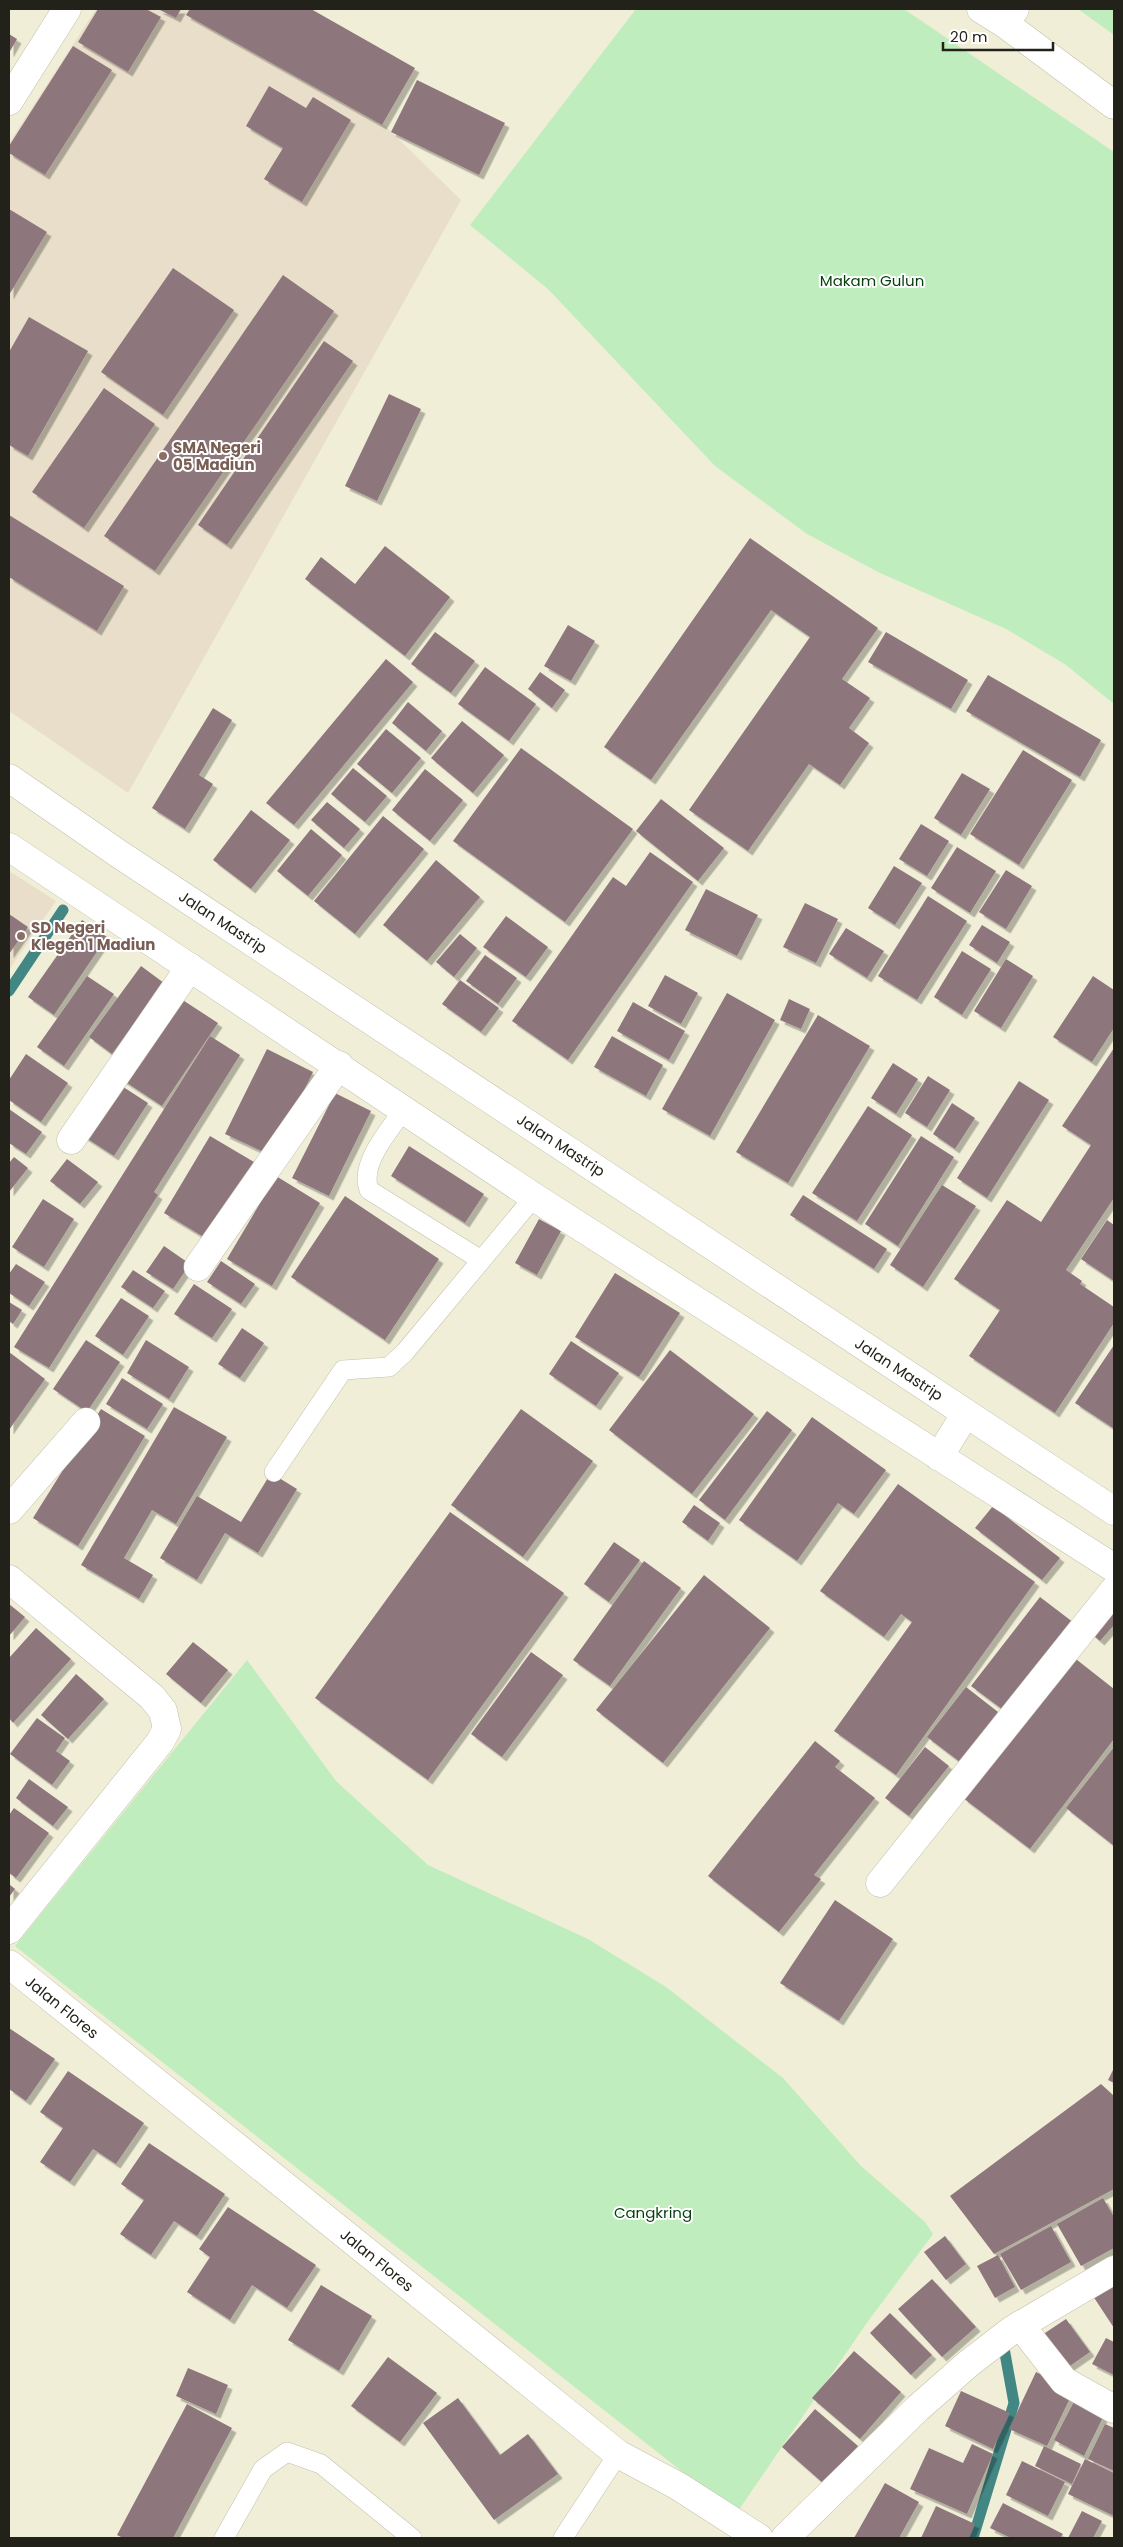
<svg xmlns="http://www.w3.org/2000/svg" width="1123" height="2547" font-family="Poppins,sans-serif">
  <defs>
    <filter id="shadow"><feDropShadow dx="4.5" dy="4.5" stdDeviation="0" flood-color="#0004"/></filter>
  </defs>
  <rect width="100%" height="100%" fill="#f1eed8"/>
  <path fill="#e8dec9" d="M96 9H265L461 200 128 793 9 711V143Z
    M9 871 56 901 9 970Z"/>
  <path fill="#bfedbe" d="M636 9H904L1114 152V704L1066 665 1006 629 878 572 807 534 715 466 548 289 470 225Z
    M1078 9H1114V35Z
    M247 1660 336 1781 428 1865 588 1939 666 1987 783 2078 861 2166 925 2222 933 2234 866 2324 736 2514 15 1946Z"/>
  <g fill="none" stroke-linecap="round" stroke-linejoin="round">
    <path stroke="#438785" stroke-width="11" d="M9 991 63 910
      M973 2538 1014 2403 1004 2348"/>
  </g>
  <path fill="#8d777d" filter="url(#shadow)" d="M98 9H146L161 17 128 72 78 42Z
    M158 9H181L176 18Z
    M190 9H311L415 68 382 125 186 15Z
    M9 34 17 39 9 53Z
    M73 46 112 70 45 175 9 153V146Z
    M417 80 505 123 479 175 391 132Z
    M269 86 306 108 313 97 351 120 302 202 264 179 283 148 246 126Z
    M9 209 47 232 9 295Z
    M173 268 234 310 163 415 101 372Z
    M283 275 334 311 155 571 104 536Z
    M29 317 88 351 28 456 9 445V352Z
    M324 341 353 361 227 545 198 525Z
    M104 388 155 424 84 528 32 492Z
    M389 394 421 409 377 501 345 486Z
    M9 515 124 586 97 631 9 577Z
    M750 538 878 628 842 679 870 698 849 728 869 743 840 785 809 764 748 851 689 810 810 637 771 610 651 780 604 747Z
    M385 546 450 597 405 656 305 579 321 557 355 584Z
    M568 625 595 641 571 681 544 666Z
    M435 632 475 661 451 693 411 664Z
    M886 632 968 680 951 709 868 662Z
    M386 659 413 682 294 825 266 803Z
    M485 667 536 704 509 741 458 704Z
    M540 672 565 690 552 708 528 689Z
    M988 675 1101 740 1080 777 966 711Z
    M408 702 442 731 426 751 392 723Z
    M213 708 232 720 199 775 213 784 185 829 152 808Z
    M462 721 504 755 473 793 431 758Z
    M386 729 421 758 392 793 357 764Z
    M521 748 633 829 565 922 453 841Z
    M1023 750 1072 780 1019 865 970 834Z
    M353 768 387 796 365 822 331 794Z
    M425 769 463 800 430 841 392 810Z
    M962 773 990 789 961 835 934 818Z
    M661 799 724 848 698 881 636 831Z
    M327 802 360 829 344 848 311 820Z
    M251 810 290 840 251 889 213 860Z
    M383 816 424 849 355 934 314 901Z
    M921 824 949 841 927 876 899 859Z
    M311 829 342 855 308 896 277 871Z
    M957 847 996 871 970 913 931 888Z
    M650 852 693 882 568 1060 512 1021 613 877 626 886Z
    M436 860 480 897 427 961 383 925Z
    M894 866 922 883 895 925 868 908Z
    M1006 870 1032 886 1006 929 979 912Z
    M706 889 758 915 737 956 685 930Z
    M928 896 967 921 917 1000 878 976Z
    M805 903 838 919 816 963 783 947Z
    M9 914 28 927 9 954Z
    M506 916 548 947 526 977 483 947Z
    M82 920 107 937 54 1015 28 997Z
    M982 925 1010 942 997 963 969 945Z
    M846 928 884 951 867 978 829 954Z
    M460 934 477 948 454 977 436 962Z
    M962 951 991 969 962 1015 934 997Z
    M485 955 517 978 498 1004 466 981Z
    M1006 959 1033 976 1001 1028 974 1011Z
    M141 966 164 983 112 1054 89 1037Z
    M665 975 698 993 681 1024 648 1006Z
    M87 976 114 994 64 1066 37 1047Z
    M1093 976 1114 990V1028L1092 1062 1053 1037Z
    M460 980 499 1008 481 1032 442 1004Z
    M727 993 775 1020 710 1136 662 1109Z
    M175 995 218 1023 162 1106 121 1079Z
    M789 999 810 1009 801 1029 780 1020Z
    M633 1002 685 1031 669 1060 617 1031Z
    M818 1015 870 1046 788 1183 736 1152Z
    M210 1036 240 1055 154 1192 158 1195 49 1368 14 1347Z
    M612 1036 663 1065 646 1096 594 1067Z
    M1114 1048V1198L1066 1270 1082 1281 1080 1284 1114 1307V1323L1055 1413 969 1356 1000 1310 954 1279 1007 1200 1041 1222 1091 1145 1062 1126Z
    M267 1049 313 1072 272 1156 225 1134Z
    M26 1054 68 1083 41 1122 9 1100V1080Z
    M893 1063 918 1079 896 1114 871 1098Z
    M928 1076 950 1090 927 1127 905 1113Z
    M114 1081 148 1103 114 1156 80 1134Z
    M1019 1081 1049 1100 987 1198 957 1178Z
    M335 1093 371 1111 329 1196 292 1178Z
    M952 1103 975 1118 955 1149 933 1134Z
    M868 1106 912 1135 857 1221 812 1193Z
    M9 1109 42 1132 26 1154 9 1143Z
    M210 1136 254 1162 207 1239 164 1213Z
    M921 1136 954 1157 898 1246 865 1224Z
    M409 1146 484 1194 465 1223 391 1176Z
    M14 1157 28 1168 9 1192V1163Z
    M67 1159 98 1182 80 1204 50 1181Z
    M276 1176 320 1203 272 1286 227 1259Z
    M942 1185 976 1206 923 1287 890 1265Z
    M803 1195 887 1249 874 1269 790 1215Z
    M345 1196 439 1259 385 1340 291 1277Z
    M43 1199 74 1219 44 1267 12 1247Z
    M539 1219 561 1231 537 1275 515 1263Z
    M1107 1220 1114 1225V1281L1081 1259Z
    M164 1246 190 1264 173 1289 146 1272Z
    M221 1261 255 1284 241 1304 207 1282Z
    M16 1264 45 1282 29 1306 9 1293V1274Z
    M133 1270 165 1291 153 1308 121 1287Z
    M615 1273 680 1313 639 1377 575 1337Z
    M194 1284 232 1309 212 1338 174 1314Z
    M121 1298 149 1316 123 1355 95 1336Z
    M9 1302 22 1310 13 1324 9 1321Z
    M242 1328 264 1343 240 1378 218 1364Z
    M86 1340 120 1362 87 1412 53 1389Z
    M146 1340 189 1367 169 1399 127 1373Z
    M571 1341 619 1373 596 1406 549 1374Z
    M1114 1345V1426L1113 1428 1075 1403Z
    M670 1350 754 1414 692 1494 609 1430Z
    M9 1352 45 1379 9 1430Z
    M122 1378 163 1404 147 1429 106 1404Z
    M174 1407 227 1437 176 1524 152 1510 124 1558 153 1575 139 1599 81 1565Z
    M101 1409 145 1436 78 1546 33 1518Z
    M521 1409 593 1461 523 1557 451 1505Z
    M767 1411 792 1430 725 1520 699 1500Z
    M812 1417 886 1470 854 1514 838 1503 797 1561 739 1520Z
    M271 1473 297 1489 258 1553 225 1533 197 1580 160 1558 197 1496 241 1522Z
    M898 1484 1035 1582 896 1775 834 1731 912 1622 901 1614 884 1637 820 1591Z
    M694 1505 720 1523 708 1541 682 1522Z
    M993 1506 1060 1558 1042 1580 975 1528Z
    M450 1512 564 1593 428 1780 315 1698Z
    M614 1542 640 1560 609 1602 584 1584Z
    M644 1561 681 1588 610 1686 573 1660Z
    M704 1575 770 1628 663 1763 596 1710Z
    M1040 1597 1078 1626 1010 1715 971 1686Z
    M9 1604 25 1617 9 1636Z
    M1114 1608V1625L1100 1641 1085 1628Z
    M36 1628 71 1659 13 1723 9 1718V1658Z
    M193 1642 228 1670 201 1703 166 1674Z
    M531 1652 563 1675 502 1757 471 1734Z
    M1072 1656 1114 1689V1739L1030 1849 963 1798Z
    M76 1674 104 1699 68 1739 41 1715Z
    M966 1687 998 1712 960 1762 927 1737Z
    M37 1718 65 1738 56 1751 70 1761 52 1785 10 1754Z
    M815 1741 840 1761 835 1767 875 1798 814 1875 821 1879 779 1932 708 1876Z
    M925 1747 949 1766 909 1816 885 1798Z
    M1114 1747V1843L1113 1845 1066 1808Z
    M29 1779 68 1807 53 1826 16 1798Z
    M14 1808 49 1833 16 1878 9 1873V1815Z
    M9 1884 15 1889 9 1897Z
    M835 1900 893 1939 839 2021 780 1983Z
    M9 2028 55 2059 26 2101 9 2089Z
    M1114 2068V2083L1108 2080Z
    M68 2071 144 2123 116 2164 93 2149 70 2182 40 2162 63 2128 40 2112Z
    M1101 2084 1114 2096V2189L994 2254 950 2196Z
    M149 2143 225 2194 197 2236 174 2221 151 2255 120 2234 144 2200 121 2184Z
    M1103 2198 1114 2217V2248L1081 2266 1057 2224Z
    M228 2207 316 2265 287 2308 252 2285 230 2320 187 2292 210 2257 199 2249Z
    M1051 2226 1071 2262 1021 2290 1000 2254Z
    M945 2236 966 2264 946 2280 924 2252Z
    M998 2255 1015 2287 995 2298 977 2266Z
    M932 2279 976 2327 942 2357 898 2309Z
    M1114 2283V2328L1093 2296Z
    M321 2285 372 2316 339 2371 288 2340Z
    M890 2313 932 2355 911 2375 870 2333Z
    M1066 2319 1090 2352 1067 2368 1042 2335Z
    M1106 2338 1114 2342V2375L1092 2364Z
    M854 2351 901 2392 860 2439 812 2398Z
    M388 2357 437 2393 400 2442 351 2406Z
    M188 2368 228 2385 216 2414 176 2396Z
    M1036 2372 1074 2390 1047 2446 1009 2429Z
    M961 2391 1010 2413 993 2449 945 2426Z
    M1079 2392 1108 2407 1084 2456 1054 2440Z
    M458 2398 500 2455 528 2434 558 2474 494 2520 423 2423Z
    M187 2404 232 2428 173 2538H123L117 2535Z
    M815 2409 858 2446 824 2484 782 2447Z
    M1105 2424 1114 2428V2471L1088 2459Z
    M972 2444 993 2454 967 2514 910 2489 929 2448 963 2463Z
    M1044 2446 1081 2464 1072 2484 1035 2466Z
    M1085 2459 1114 2473V2516L1068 2494Z
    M1022 2461 1065 2482 1048 2516 1006 2495Z
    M885 2483 919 2502 899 2538H854Z
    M1003 2503 1063 2534 1060 2538H1011L990 2528Z
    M936 2506 975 2524 969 2538H921Z
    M1082 2511 1102 2521 1093 2538H1068Z"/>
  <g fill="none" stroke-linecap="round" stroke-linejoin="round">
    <defs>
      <path id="lane" d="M404 1109C390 1130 359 1163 369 1190L481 1260
        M274 1472 343 1370 389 1367 405 1352 534 1197
        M224 2538 263 2469 287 2452 321 2464 412 2538
        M563 2538 618 2454"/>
      <path id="street" d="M1015 9 1005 24 1114 105
        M9 101 67 9
        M71 1140 190 967
        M198 1267 339 1065
        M9 1510 86 1422
        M9 1579 152 1697 163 1711 167 1729 160 1742 9 1930
        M880 1883 1114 1590
        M1020 2325 1064 2381 1114 2409
        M785 2538 918 2408 968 2364 1012 2330 1114 2270"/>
      <path id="secondary" d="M981 9 1005 24
        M9 1964 618 2454 678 2486 759 2538"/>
      <path id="primary" d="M9 778 119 854 1114 1511
        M9 847 534 1197 1114 1568
        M939 1457 966 1413"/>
    </defs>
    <use href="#lane" stroke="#c3c0ab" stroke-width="20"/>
    <use href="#street" stroke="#c3c0ab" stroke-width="29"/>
    <use href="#secondary" stroke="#c3c0ab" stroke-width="29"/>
    <use href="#primary" stroke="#c3c0ab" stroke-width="29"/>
    <use href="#lane" stroke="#fff" stroke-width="19"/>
    <use href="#street" stroke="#fff" stroke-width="28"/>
    <use href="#secondary" stroke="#fff" stroke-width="28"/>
    <use href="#primary" stroke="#fff" stroke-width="28"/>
  </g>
  <g fill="#8d6e63" stroke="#fff" stroke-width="2">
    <circle cx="163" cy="456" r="5"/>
    <circle cx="21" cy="936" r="5"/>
  </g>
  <g text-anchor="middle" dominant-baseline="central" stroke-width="4" stroke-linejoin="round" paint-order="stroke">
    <g font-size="15" fill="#053e0c" stroke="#fff">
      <text x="872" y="280">Makam Gulun</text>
      <text x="653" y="2212">Cangkring</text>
    </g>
    <g font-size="15" font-weight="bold" fill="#785e54" stroke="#fff" text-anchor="start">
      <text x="173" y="447">SMA Negeri<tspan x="173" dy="17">05 Madiun</tspan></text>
      <text x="31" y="927">SD Negeri<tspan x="31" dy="17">Klegen 1 Madiun</tspan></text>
    </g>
    <g font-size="15" fill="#23221a" stroke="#fff">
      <text transform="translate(223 922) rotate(33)">Jalan Mastrip</text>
      <text transform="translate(561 1145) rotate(33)">Jalan Mastrip</text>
      <text transform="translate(899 1369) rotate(33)">Jalan Mastrip</text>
      <text transform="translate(62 2007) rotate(39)">Jalan Flores</text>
      <text transform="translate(377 2260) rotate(39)">Jalan Flores</text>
    </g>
  </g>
  <rect width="1123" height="2547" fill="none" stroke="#23221a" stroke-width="20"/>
  <path d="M943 42v8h110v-8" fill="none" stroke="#23221a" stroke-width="2.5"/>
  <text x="950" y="42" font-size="15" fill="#23221a" stroke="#ffffff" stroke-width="4" paint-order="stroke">20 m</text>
</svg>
